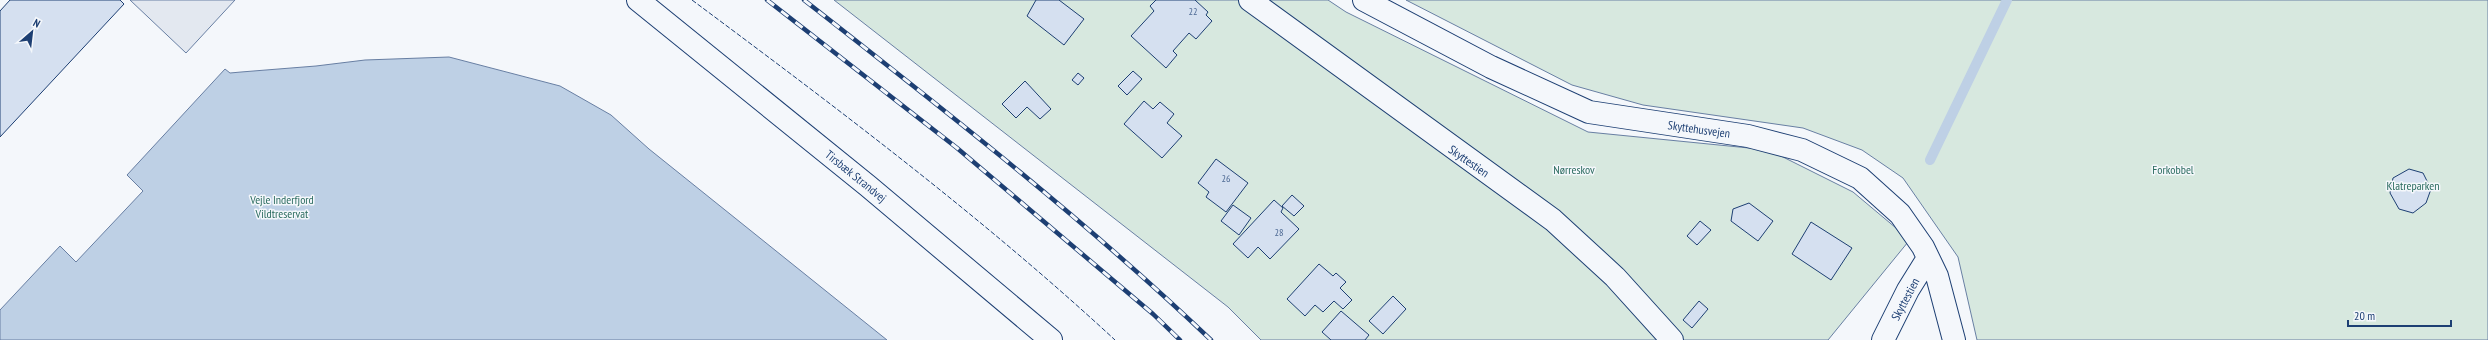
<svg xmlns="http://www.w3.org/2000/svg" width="2488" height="340" font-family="'PT Sans Narrow',sans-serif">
  <rect width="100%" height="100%" fill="#f4f7fb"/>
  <path fill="#d7e8df" stroke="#687fa3" d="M834 0H1328L1346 12 1588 132 1769 150 1853 192 1896 228 1908 242 1828 340H1261L1228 307Z
    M1406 0H2488V340H1977L1958 257 1903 178 1862 150 1803 128 1643 105 1572 85Z"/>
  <path fill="#e3e8f0" stroke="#687fa3" d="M130 0H235L186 53Z"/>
  <path fill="#bed0e5" stroke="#687fa3" d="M449 57 560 86 611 115 649 149 887 340H0V310L60 246 76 262 143 191 127 175 225 69 230 73 241 72 316 66 365 60Z"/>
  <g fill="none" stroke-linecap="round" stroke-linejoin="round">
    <path stroke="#bed0e5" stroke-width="10" d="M1930 160 2007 0"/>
  </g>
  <path fill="#d5e0f0" stroke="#1d3f73" d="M10 0H120L124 4 0 137V11Z
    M1036 0H1059L1084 19 1064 45 1027 16Z
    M1156 0H1195L1208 12 1206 15 1212 21 1196 39 1189 33 1173 51 1177 55 1166 68 1131 36 1154 11 1150 6Z
    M1133 71 1142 79 1127 95 1118 86Z
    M1078 73 1084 78 1078 85 1072 80Z
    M1025 81 1051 109 1040 119 1027 107 1016 118 1002 104Z
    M1144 101 1153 109 1160 102 1174 114 1167 123 1182 136 1162 158 1124 124Z
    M1216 159 1248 183 1226 212 1206 197 1209 192 1198 183Z
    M2409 169 2423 173 2431 189 2426 203 2413 213 2399 209 2390 193 2393 178Z
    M1292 195 1304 206 1294 216 1282 206Z
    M1274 200 1283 208 1281 212 1299 229 1270 259 1258 247 1248 258 1233 244Z
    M1749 203 1773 221 1758 241 1731 221 1733 209Z
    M1233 205 1251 218 1239 235 1221 221Z
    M1700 221 1711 230 1697 245 1687 236Z
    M1811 222 1852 248 1831 280 1792 254Z
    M1319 264 1333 276 1336 273 1346 282 1340 288 1352 300 1343 309 1334 301 1323 312 1315 305 1305 316 1287 299Z
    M1393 296 1406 309 1383 334 1369 321Z
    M1699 301 1708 309 1692 328 1683 320Z
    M1341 311 1369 335 1365 340H1331L1322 332Z"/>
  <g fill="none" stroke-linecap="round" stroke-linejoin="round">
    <defs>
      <path id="minor" d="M638 0 868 186 1051 340
        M1250 0 1553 220 1615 277 1672 340
        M1364 0 1491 67 1589 112 1748 136 1802 150 1860 178 1900 214 1923 247 1937 276 1954 340
        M1883 340 1908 290 1928 258"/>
    </defs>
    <use href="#minor" stroke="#1d3f73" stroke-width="24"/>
    <use href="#minor" stroke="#f4f7fb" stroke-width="22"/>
    <defs>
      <path id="rail" d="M767 0 957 148 1153 314 1180 340
        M804 0C943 109 1083 218 1211 340"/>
    </defs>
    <use href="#rail" stroke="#1d3f73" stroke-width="4.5"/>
    <use href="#rail" stroke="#f4f7fb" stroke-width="3" stroke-dasharray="9" stroke-linecap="butt"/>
    <path stroke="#1d3f73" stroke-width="1" stroke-dasharray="5 2" stroke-linecap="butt" d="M692 0C837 108 982 217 1115 340"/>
  </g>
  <g text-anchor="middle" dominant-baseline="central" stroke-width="3" stroke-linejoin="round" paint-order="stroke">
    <g font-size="10" fill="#4b6792">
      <text x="1193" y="11">22</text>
      <text x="1226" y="178">26</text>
      <text x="1279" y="232">28</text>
    </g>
    <g font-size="12" fill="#1d3f73" stroke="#f4f7fb">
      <text transform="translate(1699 129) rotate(8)">Skyttehusvejen</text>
      <text transform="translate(1469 161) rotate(35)">Skyttestien</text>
      <text transform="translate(856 176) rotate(39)">Tirsbæk Strandvej</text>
      <text transform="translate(1905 299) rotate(-62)">Skyttestien</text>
    </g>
    <g font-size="12" fill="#2c6c60" stroke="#f4f7fb">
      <text x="1574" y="169">Nørreskov</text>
      <text x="2173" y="169">Forkobbel</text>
      <text x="2413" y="185">Klatreparken</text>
      <text x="282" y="199">Vejle Inderfjord<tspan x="282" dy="14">Vildtreservat</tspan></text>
    </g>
  </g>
  <g transform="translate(32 32) rotate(28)" stroke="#f4f7fb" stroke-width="3" paint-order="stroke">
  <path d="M0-3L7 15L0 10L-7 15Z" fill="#1d3f73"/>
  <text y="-6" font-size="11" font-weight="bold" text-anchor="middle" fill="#1d3f73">N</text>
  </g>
  <path d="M2348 320v6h103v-6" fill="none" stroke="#1d3f73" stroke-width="2"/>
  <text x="2354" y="320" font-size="12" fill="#1d3f73" stroke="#f4f7fb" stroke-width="3" paint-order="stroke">20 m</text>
</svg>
